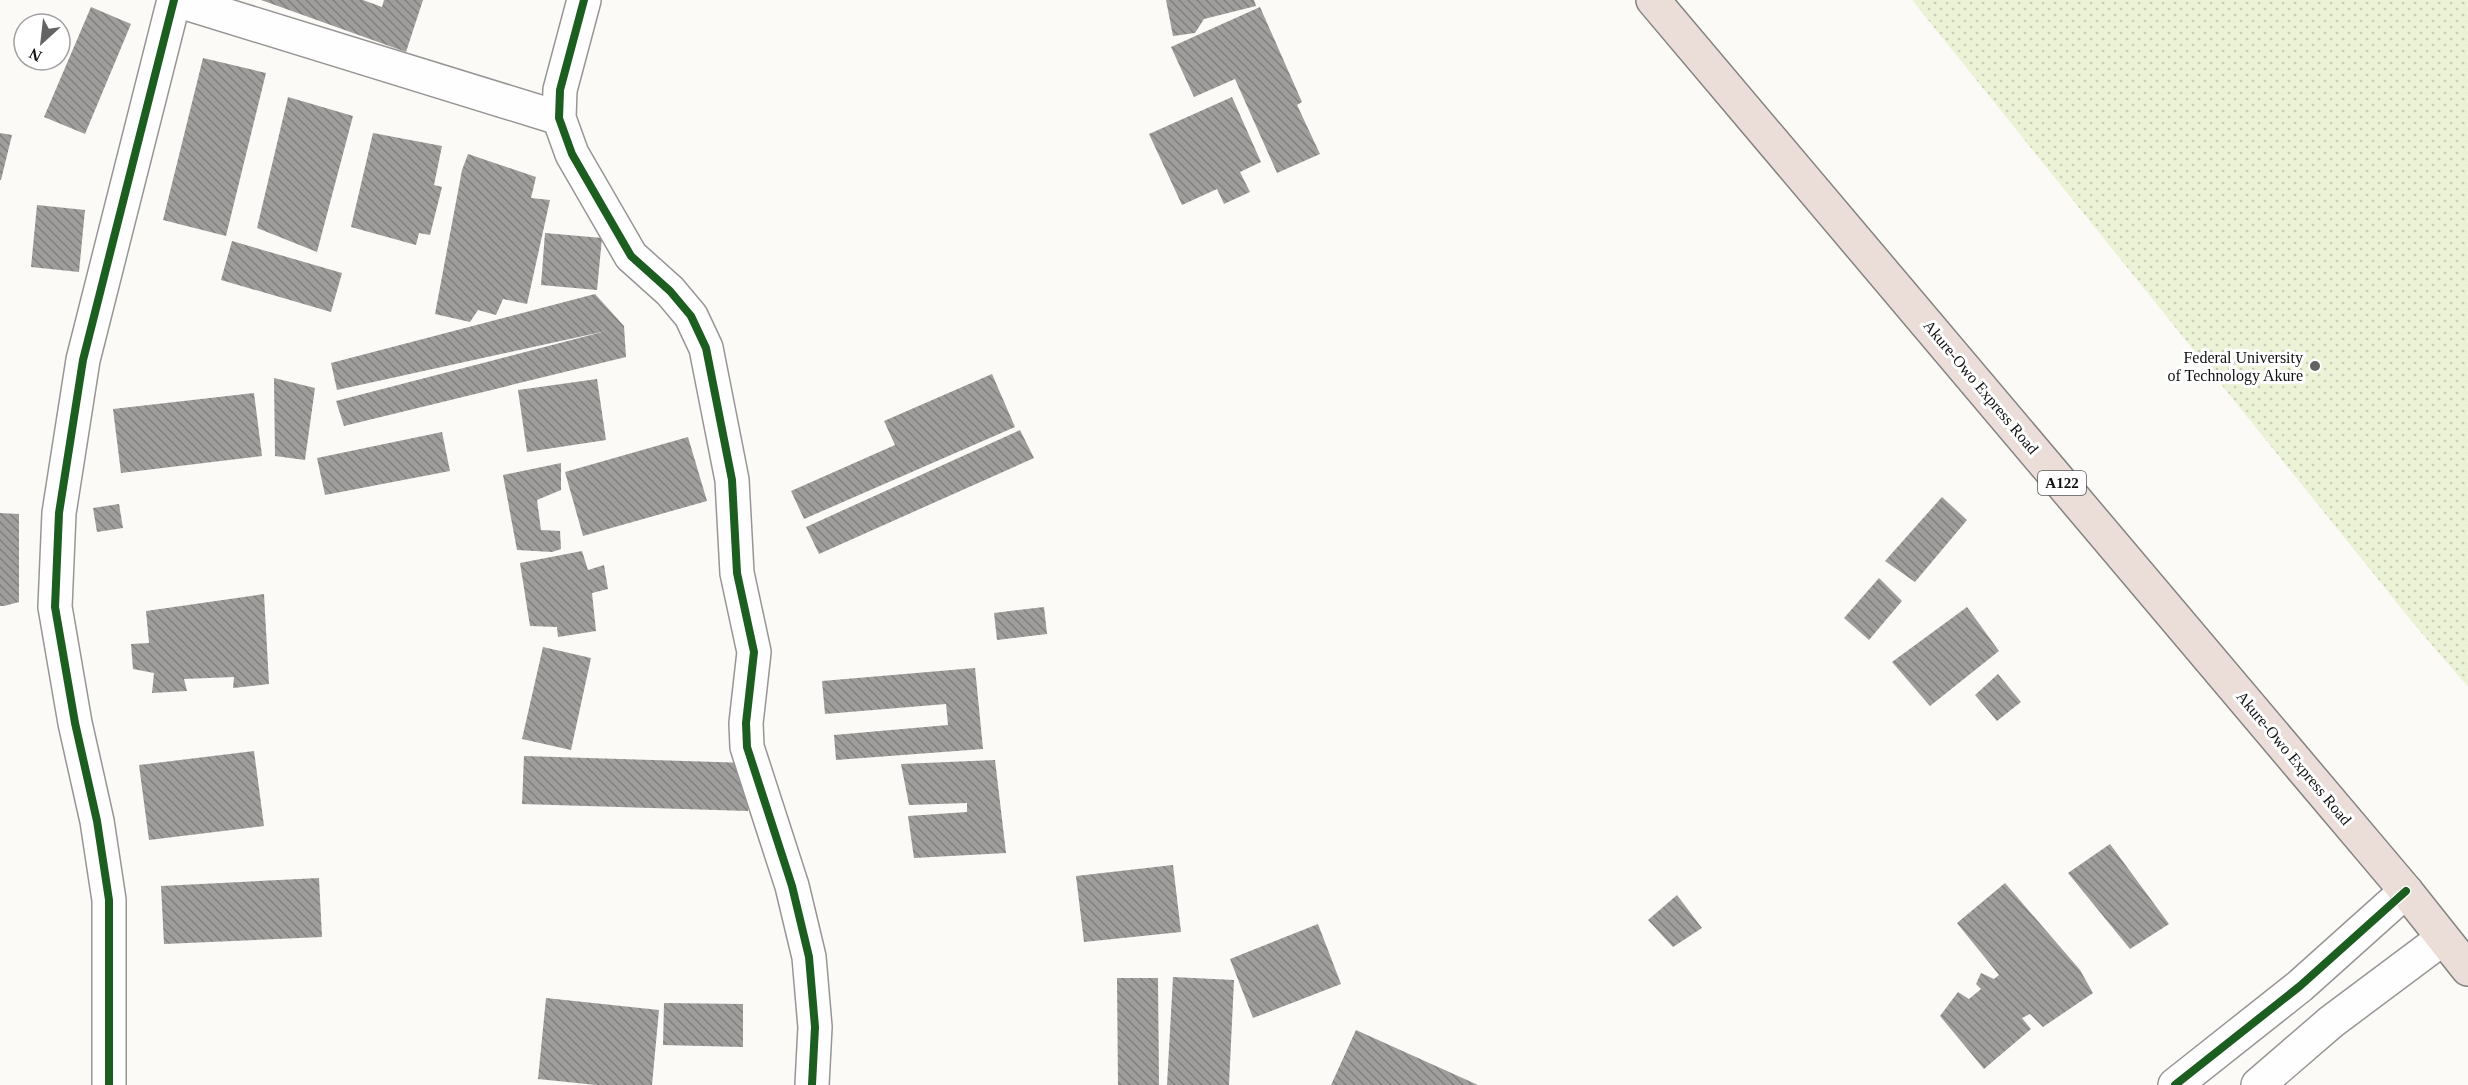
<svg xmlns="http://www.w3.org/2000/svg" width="2468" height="1085" font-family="Georgia,serif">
  <defs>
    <pattern id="grass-dots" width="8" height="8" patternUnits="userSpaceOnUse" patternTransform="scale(1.5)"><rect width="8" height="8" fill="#ebf2d6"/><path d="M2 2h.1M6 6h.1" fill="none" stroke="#c8ceb7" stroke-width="1.8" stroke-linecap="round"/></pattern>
    <pattern id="building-back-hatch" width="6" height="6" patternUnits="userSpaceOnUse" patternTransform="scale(1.5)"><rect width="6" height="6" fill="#a09e9c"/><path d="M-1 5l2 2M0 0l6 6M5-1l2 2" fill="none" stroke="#817f7e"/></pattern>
  </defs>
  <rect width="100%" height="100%" fill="#fcfaf7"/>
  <path fill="url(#grass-dots)" d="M1912 0H2468V687L2414 624Z"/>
  <path fill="url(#building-back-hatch)" d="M261 0H363L382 7 384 0H423L406 52Z
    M1166 0H1254L1256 6 1204 19 1195 33 1173 36Z
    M91 7 131 24 85 134 44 117Z
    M1260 7 1302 102 1297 105 1320 154 1277 173 1235 79 1194 97 1171 47Z
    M203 58 266 73 226 236 163 220Z
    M288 97 353 116 317 252 257 228Z
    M1232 97 1261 162 1240 172 1250 192 1224 204 1217 189 1182 205 1149 134Z
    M0 133 12 135 1 180H0Z
    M373 133 442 146 434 185 442 187 430 235 419 233 416 245 351 227Z
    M468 154 536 177 531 198 550 200 527 304 503 299 496 315 478 310 470 322 435 314 462 170Z
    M37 205 85 210 79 272 31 267Z
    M545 233 602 238 597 290 541 285Z
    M232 241 342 273 331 312 221 280Z
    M595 294 624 326 626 357 344 426 336 401 606 331 337 390 331 363Z
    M992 374 1015 427 804 519 791 491 895 445 884 421Z
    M274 378 315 388 305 460 275 456Z
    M597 379 606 440 527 452 518 390Z
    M254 393 262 456 121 473 113 409Z
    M1020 430 1034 458 819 554 806 527Z
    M442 432 450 471 325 495 317 458Z
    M688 437 707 501 583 536 565 472Z
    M561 463V490L537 500 541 530 560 531 561 549 552 552 517 550 503 475Z
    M1942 497 1967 520 1915 582 1885 561Z
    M119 504 123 528 97 532 93 508Z
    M0 513 19 514V602L4 606H0Z
    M582 551 588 570 604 565 608 589 592 593 596 631 558 637 557 627 530 626 520 563Z
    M1879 578 1902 601 1869 640 1844 618Z
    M264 594 269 684 233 688 234 677 184 679 187 691 152 693 154 673 133 669 131 644 149 643 146 611Z
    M1044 607 1047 634 997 640 994 613Z
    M1967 607 1999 651 1930 706 1892 662Z
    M543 647 591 658 571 750 522 739Z
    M975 668 983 749 836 760 834 735 948 725 946 704 825 714 822 681Z
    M1998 674 2021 702 1997 721 1975 695Z
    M254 751 264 826 149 840 139 765Z
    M524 756 749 763 748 811 522 804Z
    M995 760 1006 853 914 858 908 816 967 812V803L909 805 901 764Z
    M2110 844 2169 924 2130 949 2068 873Z
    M1173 865 1181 932 1084 942 1076 876Z
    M319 878 322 937 164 944 161 886Z
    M2005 883 2080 970 2093 993 2043 1027 2030 1014 2022 1018 2031 1029 1984 1069 1940 1016 1958 992 1969 999 1981 989 1976 984 1981 973 1994 979 1999 975 1957 923Z
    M1677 895 1702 928 1673 947 1648 920Z
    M1318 924 1341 984 1253 1018 1230 959Z
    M1173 977 1234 980 1229 1085H1167Z
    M1117 978H1158L1159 1085H1118Z
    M546 998 659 1010 652 1085H596L538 1079Z
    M664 1003 743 1004V1047L663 1045Z
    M1356 1030 1478 1085H1331Z"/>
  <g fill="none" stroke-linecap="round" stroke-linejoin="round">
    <defs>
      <path id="minor" d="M176 0 559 118
        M584 0 560 90 559 118 572 154 631 256 670 291 691 316 706 348 732 480 737 573 754 652 746 723 747 747 792 886 809 957 815 1027 812 1085
        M109 1085V900L97 821 75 723 55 607 59 513 83 360 174 0
        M2175 1085 2300 986 2406 891
        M2258 1085 2331 1022 2442 939"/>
      <path id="highway" d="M1653 0 2406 891 2468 969"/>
    </defs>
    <use href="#minor" stroke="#979695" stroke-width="36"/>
    <use href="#highway" stroke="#848382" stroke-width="36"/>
    <use href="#minor" stroke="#fffefe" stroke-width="33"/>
    <use href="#highway" stroke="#ebddd7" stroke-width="33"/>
    <defs>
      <path id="cycleway" d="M584 0 560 90 559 118 572 154 631 256 670 291 691 316 706 348 732 480 737 573 754 652 746 723 747 747 792 886 809 957 815 1027 812 1085
        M109 1085V900L97 821 75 723 55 607 59 513 83 360 174 0
        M2175 1085 2300 986 2406 891"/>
    </defs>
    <use href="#cycleway" stroke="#fff" stroke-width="11"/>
    <use href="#cycleway" stroke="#1b5e20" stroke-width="8"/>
  </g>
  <circle fill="#636362" stroke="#fff" stroke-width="2" cx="2315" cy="366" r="6"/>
  <g text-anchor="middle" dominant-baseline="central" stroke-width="6" stroke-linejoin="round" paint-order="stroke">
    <rect fill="#fff" stroke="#585858" stroke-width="1.5" x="2038" y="471" width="48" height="24" rx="4.5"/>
    <g font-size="15" font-weight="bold" fill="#111">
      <text x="2062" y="483">A122</text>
    </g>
    <g font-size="16" fill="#111" stroke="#fff" text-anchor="end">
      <text x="2303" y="357">Federal University<tspan x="2303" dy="18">of Technology Akure</tspan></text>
    </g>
    <g font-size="16" fill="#111" stroke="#fff">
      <text transform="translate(1981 387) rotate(50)">Akure-Owo Express Road</text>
      <text transform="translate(2294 758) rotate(50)">Akure-Owo Express Road</text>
    </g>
  </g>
  <g transform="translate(42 42) rotate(207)"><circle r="28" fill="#ffffff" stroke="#a0a0a0" stroke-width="1.5"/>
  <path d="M0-4.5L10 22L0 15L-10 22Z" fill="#636362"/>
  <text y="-9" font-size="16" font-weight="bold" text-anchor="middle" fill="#111111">N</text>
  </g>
</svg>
